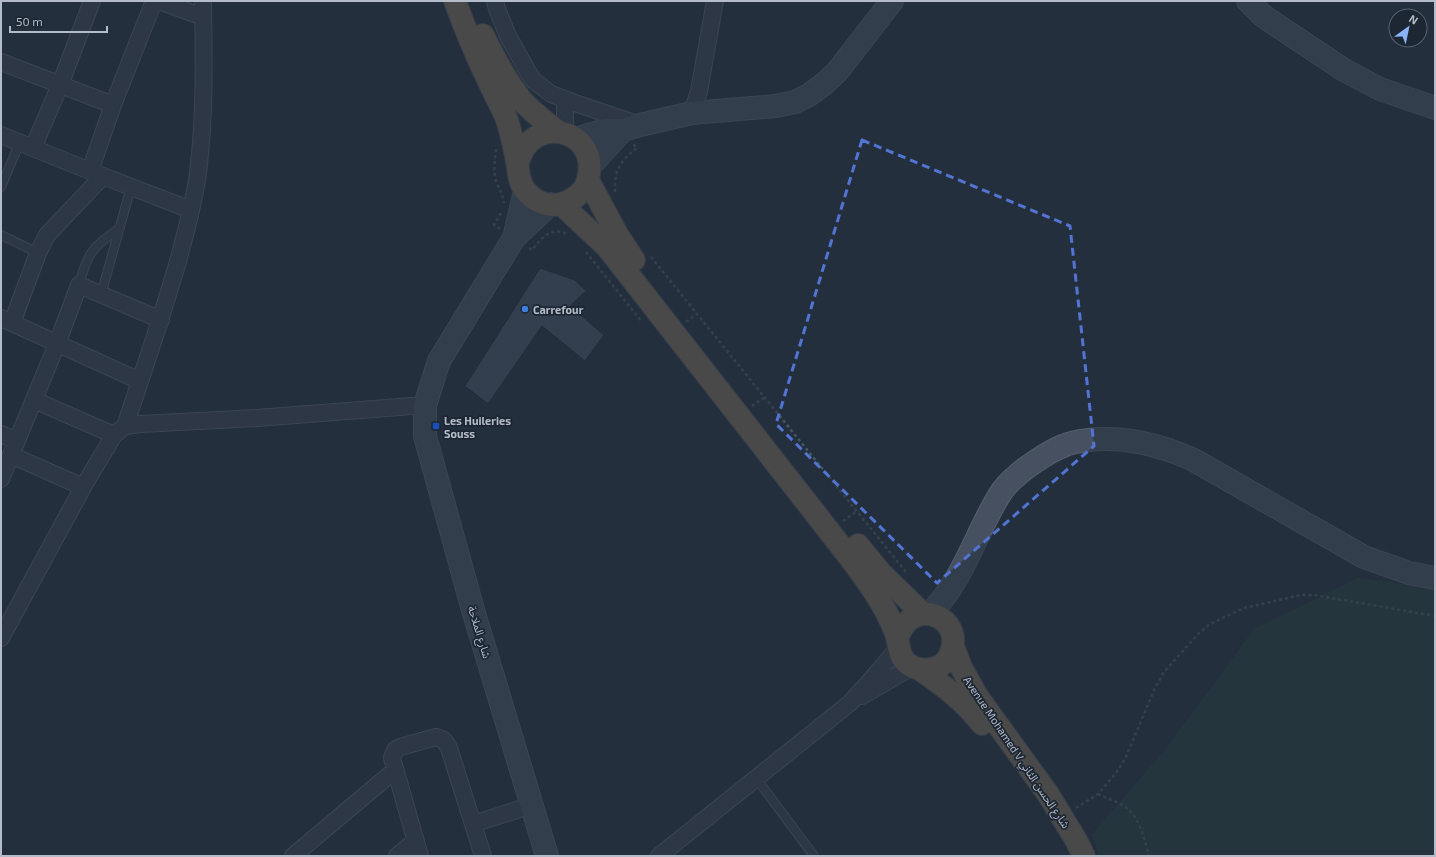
<svg xmlns="http://www.w3.org/2000/svg" width="1436" height="857" font-family="'Exo 2','Noto Sans Arabic',sans-serif">
  <rect width="100%" height="100%" fill="#242f3e"/>
  <path fill="#263c3f" d="M1358 578 1435 588V856H1099L1092 834 1165 750 1254 629Z"/>
  <path fill="#455162" stroke="#1f2835" d="M540 268 575 280 586 291 570 306 604 335 585 361 542 326 488 404 465 386Z"/>
  <g fill="none" stroke-linecap="round" stroke-linejoin="round">
    <defs>
      <path id="lane" d="M1 187 20 142
        M1 235 38 253
        M79 285C88 251 92 248 120 228
        M101 295 131 187
        M756 778 814 856"/>
      <path id="street" d="M159 1 203 17
        M495 1 497 9 508 36 532 79 551 94 575 103 640 125
        M1 62 113 105
        M692 113 699 91 715 1
        M565 133V100
        M1 135 90 171 191 210
        M33 148 60 85 92 1
        M90 171 113 105 154 1
        M1 318 140 381
        M12 323 38 253 47 235 103 176
        M34 400 114 435
        M125 426C143 373 161 319 177 265 185 235 194 204 198 173 205 116 204 58 203 1
        M1 434 17 441
        M11 455 83 487
        M1 479 57 344 79 285 161 320
        M1 638 83 487 114 435 125 426 141 424 257 418 425 405
        M862 696 912 667
        M473 824 532 805
        M293 856 394 771
        M397 856 415 841
        M420 856 392 758 395 750 400 747 436 737 444 740 449 748 483 856
        M659 856 850 703 877 673 898 648"/>
      <path id="secondary" d="M1248 1 1262 15 1278 26 1344 70 1380 89 1435 108
        M576 139 595 133 606 130H623L640 125 692 113 776 106 795 102 809 95 824 84 837 72 892 1
        M590 166 623 130
        M514 238 525 191
        M931 614C937 605 945 597 951 587 971 557 982 521 1002 491 1011 479 1024 469 1036 461 1045 455 1053 450 1063 446 1071 442 1080 441 1089 440 1126 436 1159 445 1192 459L1364 557 1409 573 1435 578
        M547 856 473 610 425 436V405L439 361 514 238 550 204"/>
      <path id="highway" d="M455 1C465 29 476 55 489 82 494 93 500 104 505 115 511 129 514 146 517 162 519 172 518 181 525 190 532 199 543 205 554 205 565 204 575 199 583 190 587 185 588 180 589 174 596 127 530 114 518 163
        M483 35C494 58 507 82 523 102 534 113 546 123 559 132
        M588 180 617 234 634 260
        M561 204 607 247 847 554C866 579 884 603 895 631 901 645 896 659 913 667 922 671 931 670 940 666 945 663 949 658 951 652 964 617 913 595 898 637
        M858 545 880 572 923 614
        M953 646 961 667 977 696 1048 794 1076 840 1084 856
        M921 670C945 687 963 700 982 724"/>
    </defs>
    <use href="#lane" stroke="#565f6c" stroke-width="10"/>
    <use href="#street" stroke="#565f6c" stroke-width="18"/>
    <use href="#secondary" stroke="#565f6c" stroke-width="24"/>
    <use href="#highway" stroke="#434c59" stroke-width="24"/>
    <path stroke="#44595c" stroke-width="2.5" stroke-dasharray="3 3" stroke-linecap="butt" d="M496 149C495 160 493 171 496 181 499 189 503 195 504 203
      M615 192C614 170 620 161 637 148L633 144
      M500 229 494 225 501 213
      M529 248 532 250C541 239 550 226 567 234
      M586 252 642 322
      M651 257 906 572
      M686 322 697 314
      M752 406 765 397
      M843 521 857 511
      M1098 794C1106 798 1116 801 1124 806 1140 817 1144 838 1149 856
      M1076 808 1098 794 1116 773 1125 759 1155 688 1164 672 1198 634 1210 624 1244 608 1301 595H1314L1435 616"/>
    <use href="#lane" stroke="#38414e" stroke-width="8"/>
    <use href="#street" stroke="#38414e" stroke-width="16"/>
    <use href="#secondary" stroke="#465061" stroke-width="22"/>
    <use href="#highway" stroke="#746855" stroke-width="22"/>
  </g>
  <path d="M0 0H1436V857H0ZM862 140 1070 226 1094 446 937 583 776 424Z" fill="#242f3e" fill-opacity=".55" fill-rule="evenodd"/>
  <path fill="none" stroke="#5274d3" stroke-width="3" stroke-dasharray="8 5" stroke-linejoin="round" d="M862 140 1070 226 1094 446 937 583 776 424Z"/>
  <circle fill="#3f7fe0" stroke="#1d2633" stroke-width="1.5" cx="525" cy="309" r="4"/>
  <rect fill="#1a4fb4" stroke="#1d2633" stroke-width="1.5" x="432" y="422" width="8" height="8" rx="2"/>
  <g text-anchor="middle" dominant-baseline="central" stroke-width="3.5" stroke-linejoin="round" paint-order="stroke">
    <g font-size="11" font-weight="bold" fill="#b4bcc9" stroke="#1d2633" text-anchor="start">
      <text x="533" y="309">Carrefour</text>
      <text x="444" y="420">Les Huileries<tspan x="444" dy="13">Souss</tspan></text>
    </g>
    <g font-size="11" fill="#b4bcc9" stroke="#1d2633">
      <text transform="translate(480 632) rotate(73)">شارع الملاحة</text>
      <text transform="translate(1017 752) rotate(56)">Avenue Mohamed V شارع الحسن الثاني</text>
    </g>
  </g>
  <rect width="1436" height="857" fill="none" stroke="#b4bcc9" stroke-width="4"/>
  <g transform="translate(1408 28) rotate(33)"><circle r="19" fill="#1d2633" stroke="#59626f"/>
  <path d="M0-3L7 15L0 10L-7 15Z" fill="#8ab4f8"/>
  <text y="-6" font-size="11" font-weight="bold" text-anchor="middle" fill="#b4bcc9">N</text>
  </g>
  <path d="M10 26v6h97v-6" fill="none" stroke="#b4bcc9" stroke-width="2"/>
  <text x="16" y="26" font-size="12" fill="#b4bcc9" stroke="#1d2633" stroke-width="3" paint-order="stroke">50 m</text>
</svg>
